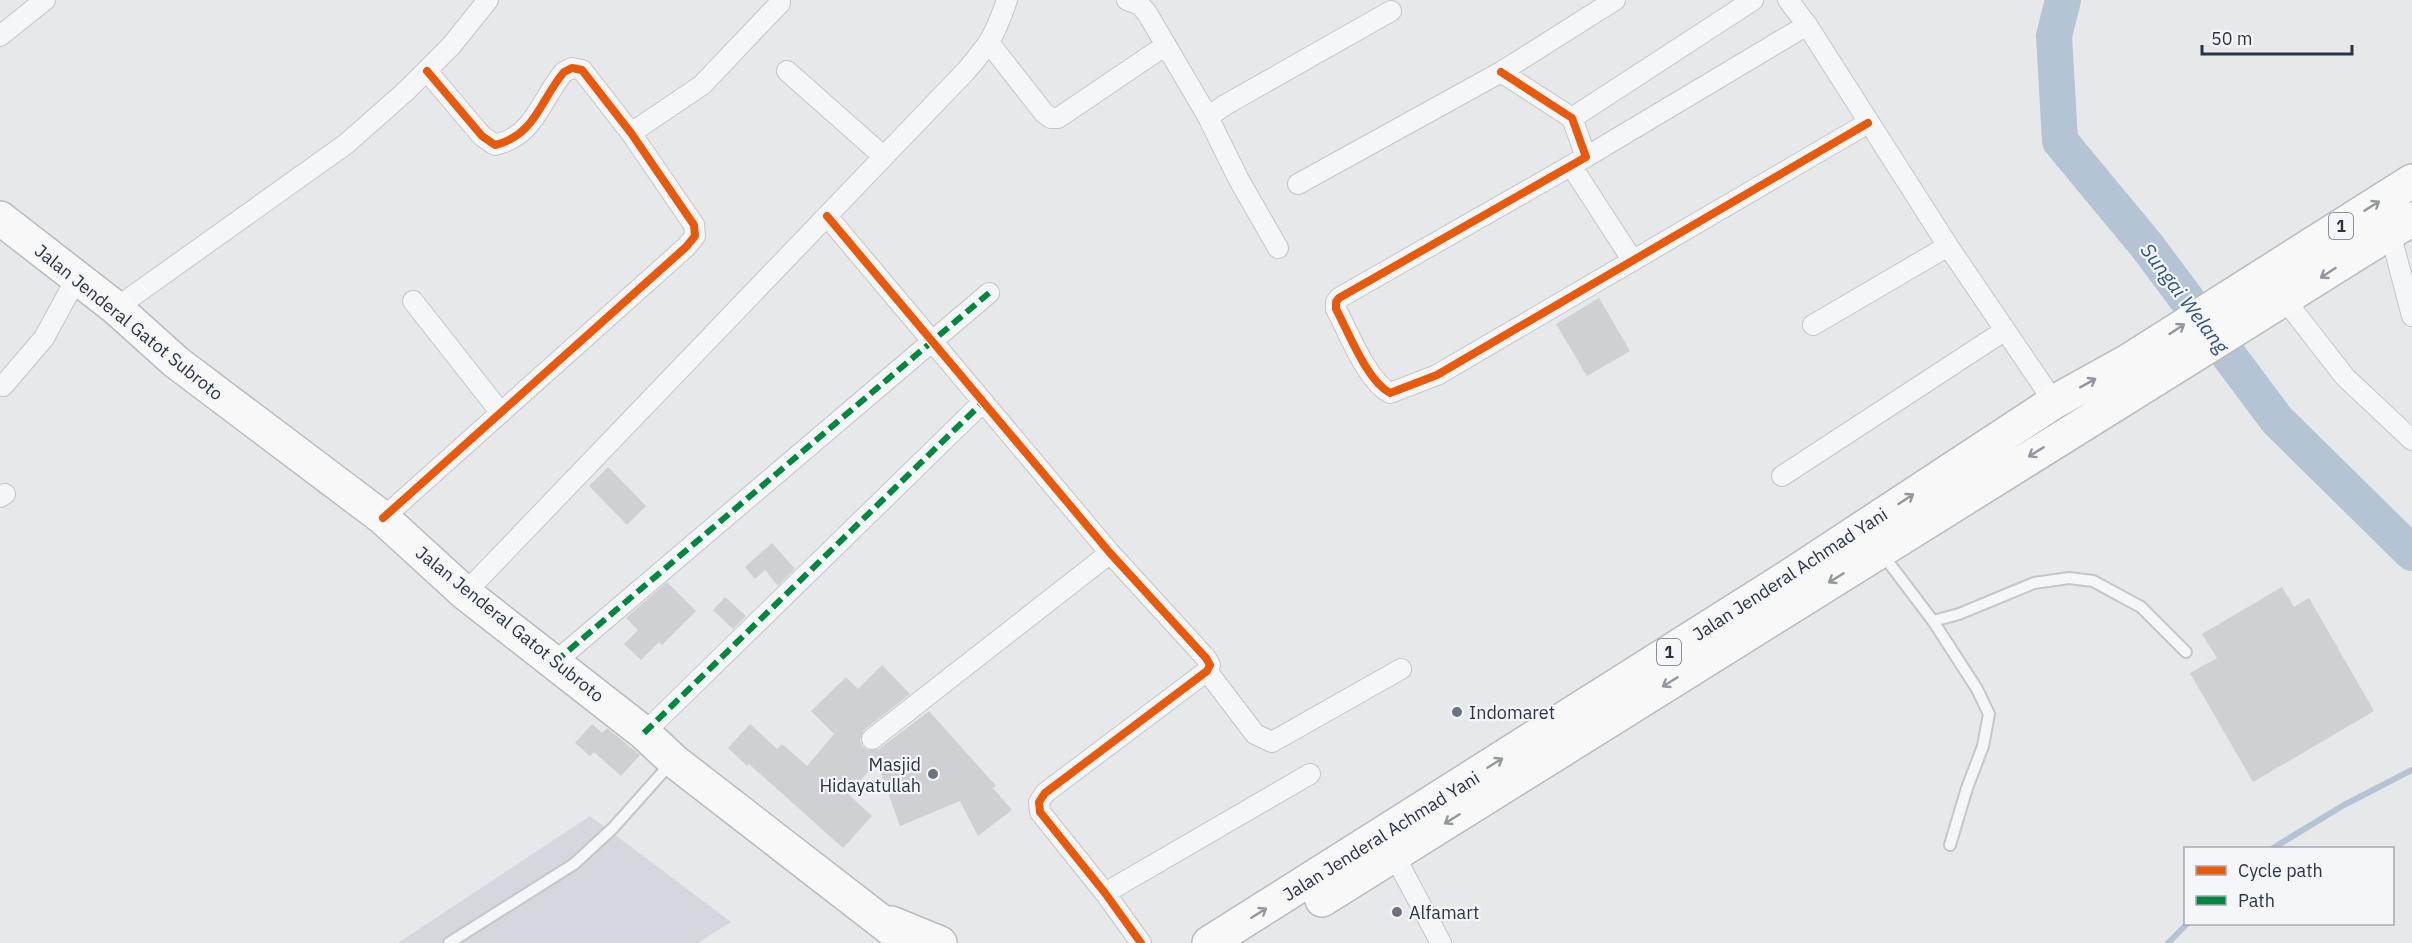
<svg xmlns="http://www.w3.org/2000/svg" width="2412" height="943" font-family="'IBM Plex Sans',sans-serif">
  <rect width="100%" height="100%" fill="#e6e8ea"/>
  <path fill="#d4d7dd" d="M590 816 731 922 698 943H398Z"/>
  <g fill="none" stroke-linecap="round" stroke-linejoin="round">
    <path stroke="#b4c4d5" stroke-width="6" d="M2273 848 2344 805 2412 770
      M2168 943 2187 924"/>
    <path stroke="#b4c4d5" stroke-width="36" d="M2063 0 2054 36 2060 141 2147 246 2277 420 2412 553"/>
  </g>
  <path fill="#ced0d3" d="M1599 298 1630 351 1587 376 1556 324Z
    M608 467 646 506 627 525 589 486Z
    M772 543 795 569 778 586 765 570 755 579 745 567Z
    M667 582 696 611 662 645 659 642 641 660 624 644 638 630 626 618Z
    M2282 587 2294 607 2309 598 2374 711 2253 782 2190 673 2217 658 2202 634Z
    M725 597 746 616 733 629 713 610Z
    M882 665 910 694 864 730 860 740 862 746 868 750 879 749 929 711 996 786 993 788 1012 810 978 836 960 801 900 826 877 762 848 794 872 816 843 848 749 764 747 766 728 748 750 724 777 749 782 744 807 766 834 734 811 711 846 677 858 689Z
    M592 724 602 733 607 728 640 755 621 776 594 752 590 756 575 743Z"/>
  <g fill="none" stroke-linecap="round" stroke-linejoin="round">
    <defs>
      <path id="service" d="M1883 555 1933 621 1977 689 1989 714 1983 746 1967 788 1950 845
        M1933 621 1959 614 2034 583 2069 578 2093 581 2141 607 2186 652
        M449 943 574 864 613 828 671 763"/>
      <path id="minor" d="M1127 0 1140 5 1147 13 1208 117 1225 105 1391 11
        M1788 0 1807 25 1948 246 2054 402
        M0 36 45 0
        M990 44 1044 113 1051 118H1058L1166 45
        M787 71 883 156
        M1501 72 1572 118 1586 157 1339 298 1336 302V309C1349 333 1367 381 1390 393L1437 375 1868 123
        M1208 117 1239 180 1278 248
        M1572 118 1753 0
        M631 133 702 85 780 3
        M1586 157 1807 25
        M1572 167 1633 261
        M1298 184 1501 72 1615 0
        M827 216 1110 553 1206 658 1210 665 1207 671 1045 793 1039 802 1040 812 1105 893 1141 943
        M2390 232 2412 316
        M2285 300 2345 377 2412 440
        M413 301 501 413
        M116 308 346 144 406 91 451 46 488 0
        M1813 325 1948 246
        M3 386 44 338 76 279
        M1782 476 2004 331
        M0 497 5 494
        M383 518 686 247 695 236 694 225 631 133 582 70 572 68 564 72C540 100 536 135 495 145L482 136 427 71
        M465 593 966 71C990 43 995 35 1007 0
        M555 662 989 293
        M1207 671 1255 734 1272 742 1401 669
        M644 733 983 402
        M872 739 1110 553
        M1394 855 1441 943
        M1105 893 1310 774"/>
      <path id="trunk" d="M0 218 116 308 176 362 383 518 465 593 644 733 674 761 909 943
        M1322 900 2412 219
        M891 923 940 943
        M1209 943 1788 577 2054 402 2128 361 2412 181"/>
    </defs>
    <use href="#service" stroke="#c4c6c8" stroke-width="14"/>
    <use href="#minor" stroke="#c4c6c8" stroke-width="22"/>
    <use href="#trunk" stroke="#b8bbbf" stroke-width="36"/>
    <use href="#service" stroke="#f5f6f7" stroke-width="10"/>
    <use href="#minor" stroke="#f5f6f7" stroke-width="20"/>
    <use href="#trunk" stroke="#f8f8f8" stroke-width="33"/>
    <path stroke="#00873e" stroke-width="6" stroke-dasharray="12 6" stroke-linecap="butt" d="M555 662 989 293
      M644 733 983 402"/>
    <defs>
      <path id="cycleway" d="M1501 72 1572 118 1586 157 1339 298 1336 302V309C1349 333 1367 381 1390 393L1437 375 1868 123
        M827 216 1110 553 1206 658 1210 665 1207 671 1045 793 1039 802 1040 812 1105 893 1141 943
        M383 518 686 247 695 236 694 225 631 133 582 70 572 68 564 72C540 100 536 135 495 145L482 136 427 71"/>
    </defs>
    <use href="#cycleway" stroke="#f4f6f9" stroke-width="11"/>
    <use href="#cycleway" stroke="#e8590c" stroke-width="8"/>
  </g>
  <defs><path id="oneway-shaft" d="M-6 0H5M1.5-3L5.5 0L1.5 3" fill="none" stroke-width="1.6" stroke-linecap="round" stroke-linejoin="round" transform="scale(1.5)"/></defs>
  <g stroke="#92969e">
    <use href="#oneway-shaft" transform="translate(2372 206) rotate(-32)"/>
    <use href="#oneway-shaft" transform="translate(2328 273) rotate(147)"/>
    <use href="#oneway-shaft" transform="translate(2177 329) rotate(-33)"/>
    <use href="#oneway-shaft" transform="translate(2088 383) rotate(-29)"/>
    <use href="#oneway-shaft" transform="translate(2036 452) rotate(148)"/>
    <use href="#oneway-shaft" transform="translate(1906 499) rotate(-33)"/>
    <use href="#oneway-shaft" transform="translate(1836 578) rotate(148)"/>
    <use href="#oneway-shaft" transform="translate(1670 682) rotate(148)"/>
    <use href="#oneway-shaft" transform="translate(1495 763) rotate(-32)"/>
    <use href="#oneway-shaft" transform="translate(1452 819) rotate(148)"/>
    <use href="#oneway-shaft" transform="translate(1259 913) rotate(-32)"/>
  </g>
  <g fill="#6c737f" stroke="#f4f6f9" stroke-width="2">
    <circle cx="1457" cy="712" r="6"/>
    <circle cx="933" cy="774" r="6"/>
    <circle cx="1397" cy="912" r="6"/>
  </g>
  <g text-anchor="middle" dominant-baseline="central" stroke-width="4.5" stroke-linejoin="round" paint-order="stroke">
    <g fill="#f4f6f9" stroke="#676e7b" stroke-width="1.5">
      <rect x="2329" y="213" width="24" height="26" rx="4.5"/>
      <rect x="1657" y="639" width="24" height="26" rx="4.5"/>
    </g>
    <g font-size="16" font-weight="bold" fill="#2b3445">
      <text x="2341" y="226">1</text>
      <text x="1669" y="652">1</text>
    </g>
    <g font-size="18" fill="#2b3445" stroke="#f4f6f9">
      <text transform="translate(129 322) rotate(39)">Jalan Jenderal Gatot Subroto</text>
      <text transform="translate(1790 574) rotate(-33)">Jalan Jenderal Achmad Yani</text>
      <text transform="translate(510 624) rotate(39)">Jalan Jenderal Gatot Subroto</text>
      <text transform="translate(1381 836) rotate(-32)">Jalan Jenderal Achmad Yani</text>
    </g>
    <g font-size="18" fill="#2b3445" stroke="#f4f6f9" text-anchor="start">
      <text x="1469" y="712">Indomaret</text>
      <text x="921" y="764" text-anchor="end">Masjid<tspan x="921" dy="21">Hidayatullah</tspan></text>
      <text x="1409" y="912">Alfamart</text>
    </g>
    <g font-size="20" font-style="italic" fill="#34527a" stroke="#f4f6f9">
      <text transform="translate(2185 298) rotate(53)">Sungai Welang</text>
    </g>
  </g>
  <rect x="2184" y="847" width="210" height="78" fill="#f4f6f9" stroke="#a4a8b1" stroke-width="1.5"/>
  <rect x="2196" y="866" width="30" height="9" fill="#e8590c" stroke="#a4a8b1" stroke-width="1.5"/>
  <text x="2238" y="877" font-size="18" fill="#2b3445">Cycle path</text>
  <rect x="2196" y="896" width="30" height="9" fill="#00873e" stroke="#a4a8b1" stroke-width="1.5"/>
  <text x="2238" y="907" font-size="18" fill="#2b3445">Path</text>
  <path d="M2202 45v9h150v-9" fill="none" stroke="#2b3445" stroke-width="3"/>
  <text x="2211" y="45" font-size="18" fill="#2b3445" stroke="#f4f6f9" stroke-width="4.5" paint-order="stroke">50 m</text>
</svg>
